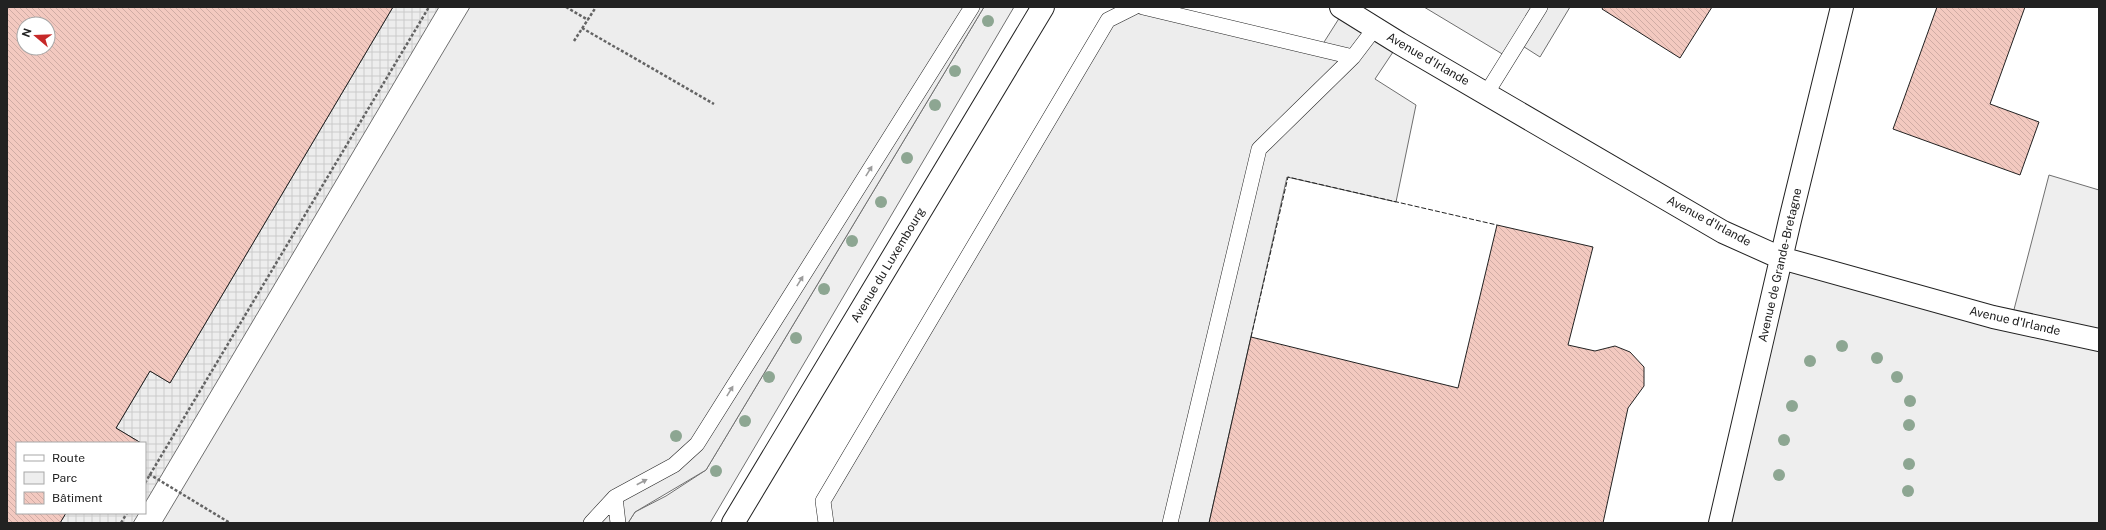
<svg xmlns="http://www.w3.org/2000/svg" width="2106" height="530" font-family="'Public Sans',sans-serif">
  <defs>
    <pattern id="plaza-grid" width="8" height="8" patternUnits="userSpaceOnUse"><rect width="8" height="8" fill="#ededed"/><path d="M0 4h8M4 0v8" fill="none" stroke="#cbcbcb"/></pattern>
    <pattern id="building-back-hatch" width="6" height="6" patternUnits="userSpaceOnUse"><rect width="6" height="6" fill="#f3c9c0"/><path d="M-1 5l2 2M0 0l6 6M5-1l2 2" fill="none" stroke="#d0aca5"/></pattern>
  </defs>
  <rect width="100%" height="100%" fill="#fff"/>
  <path fill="#eee" stroke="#6f6f6f" d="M984 7H1014L710 523H628L635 512 666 496 706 470Z
    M2049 175 2099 190V523H1720L1781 258 2011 321Z"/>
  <path fill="#ededed" stroke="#6f6f6f" d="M470 7H984L706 470 635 512 628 523H162Z
    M1134 7 1319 50 1345 9 1399 43 1375 79 1416 105 1396 202 1287 177 1209 523H826L823 501 1108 20Z
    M1424 7H1570L1540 57 1518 43 1509 58Z"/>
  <path fill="url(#plaza-grid)" stroke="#6f6f6f" d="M393 7H439L145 503V443H141L116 428 150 371 170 383Z
    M66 513H139L133 523H60Z"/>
  <path fill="url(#building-back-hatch)" stroke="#222" fill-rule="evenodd" d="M7 7H393L170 383 150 371 116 428 141 443H17V513H66L60 523H7ZM24 24H48V48H24Z
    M1603 7H1712L1680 58 1602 9Z
    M1937 7H2025L1990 104 2039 122 2020 175 1893 129Z
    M1497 225 1593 247 1568 345 1595 351 1615 346 1630 352 1644 367V386L1628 408 1603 523H1209L1251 337 1458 388Z"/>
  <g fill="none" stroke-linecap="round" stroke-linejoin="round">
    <defs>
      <path id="service" d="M1143 7 1353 57
        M1486 94 1540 7
        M615 497 618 523
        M591 523 615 497 674 465 697 444 972 7
        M826 523 823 501 1076 74 1108 20 1134 7
        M1170 523 1259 149 1353 57 1375 28"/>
      <path id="minor" d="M1341 7 1399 43 1723 232 1781 258 1993 317 2099 340
        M1720 523 1790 220 1842 7"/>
      <path id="tertiary" d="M733 523 1043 7"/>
    </defs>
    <use href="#service" stroke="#222" stroke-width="16"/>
    <use href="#minor" stroke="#222" stroke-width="24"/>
    <use href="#tertiary" stroke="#222" stroke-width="24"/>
    <path stroke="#646464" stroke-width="2.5" stroke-dasharray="3 2" stroke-linecap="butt" d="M566 7 588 20
      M582 28 714 104
      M574 41 596 7
      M149 474 230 523
      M145 483 429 7
      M121 523 127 513"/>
    <use href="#service" stroke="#fff" stroke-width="15"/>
    <use href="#minor" stroke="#fff" stroke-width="22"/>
    <use href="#tertiary" stroke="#fff" stroke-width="22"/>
    <path stroke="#222" stroke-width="1" stroke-dasharray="5 2" stroke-linecap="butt" d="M1251 337 1288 177 1497 225"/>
  </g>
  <g fill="#8da692">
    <circle cx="988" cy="21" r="6"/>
    <circle cx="955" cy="71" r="6"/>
    <circle cx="935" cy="105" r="6"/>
    <circle cx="907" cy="158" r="6"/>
    <circle cx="881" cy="202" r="6"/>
    <circle cx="852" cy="241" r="6"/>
    <circle cx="824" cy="289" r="6"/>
    <circle cx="796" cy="338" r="6"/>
    <circle cx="1842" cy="346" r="6"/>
    <circle cx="1877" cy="358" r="6"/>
    <circle cx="1810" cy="361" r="6"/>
    <circle cx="769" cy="377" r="6"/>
    <circle cx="1897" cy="377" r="6"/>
    <circle cx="1910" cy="401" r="6"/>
    <circle cx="1792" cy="406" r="6"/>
    <circle cx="745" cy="421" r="6"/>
    <circle cx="1909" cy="425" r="6"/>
    <circle cx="676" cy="436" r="6"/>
    <circle cx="1784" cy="440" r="6"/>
    <circle cx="1909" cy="464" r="6"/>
    <circle cx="716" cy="471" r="6"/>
    <circle cx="1779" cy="475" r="6"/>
    <circle cx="1908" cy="491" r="6"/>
  </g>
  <defs><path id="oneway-solid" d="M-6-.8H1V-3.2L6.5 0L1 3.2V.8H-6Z"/></defs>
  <g fill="#9c9c9c">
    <use href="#oneway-solid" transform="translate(869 171) rotate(-58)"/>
    <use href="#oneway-solid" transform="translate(800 281) rotate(-58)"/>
    <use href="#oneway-solid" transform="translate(730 391) rotate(-58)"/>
    <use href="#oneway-solid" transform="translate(642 482) rotate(-28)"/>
  </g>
  <g text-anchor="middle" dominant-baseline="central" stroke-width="3" stroke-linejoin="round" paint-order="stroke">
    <g font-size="12" fill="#222" stroke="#fff">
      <text transform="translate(1428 59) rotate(30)">Avenue d'Irlande</text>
      <text transform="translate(1709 221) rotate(28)">Avenue d'Irlande</text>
      <text transform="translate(888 265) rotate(-59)">Avenue du Luxembourg</text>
      <text transform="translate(1780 265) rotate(-77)">Avenue de Grande-Bretagne</text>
      <text transform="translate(2015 321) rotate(13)">Avenue d'Irlande</text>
    </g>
  </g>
  <rect width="2106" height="530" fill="none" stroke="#222222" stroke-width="16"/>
  <rect x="16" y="442" width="130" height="72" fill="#ffffff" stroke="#a7a7a7"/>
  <rect x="24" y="455" width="20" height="6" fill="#ffffff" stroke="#a7a7a7"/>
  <text x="52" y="462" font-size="12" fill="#222222">Route</text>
  <rect x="24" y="472" width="20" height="12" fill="#eeeeee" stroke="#a7a7a7"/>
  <text x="52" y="482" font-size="12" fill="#222222">Parc</text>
  <rect x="24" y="492" width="20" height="12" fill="url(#building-back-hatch)" stroke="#a7a7a7"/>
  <text x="52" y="502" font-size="12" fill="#222222">Bâtiment</text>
  <g transform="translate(36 36) rotate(289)"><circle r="19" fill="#ffffff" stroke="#a7a7a7"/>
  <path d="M0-3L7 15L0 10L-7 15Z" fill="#c62828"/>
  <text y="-6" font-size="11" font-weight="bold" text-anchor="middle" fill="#222222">N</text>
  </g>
</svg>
